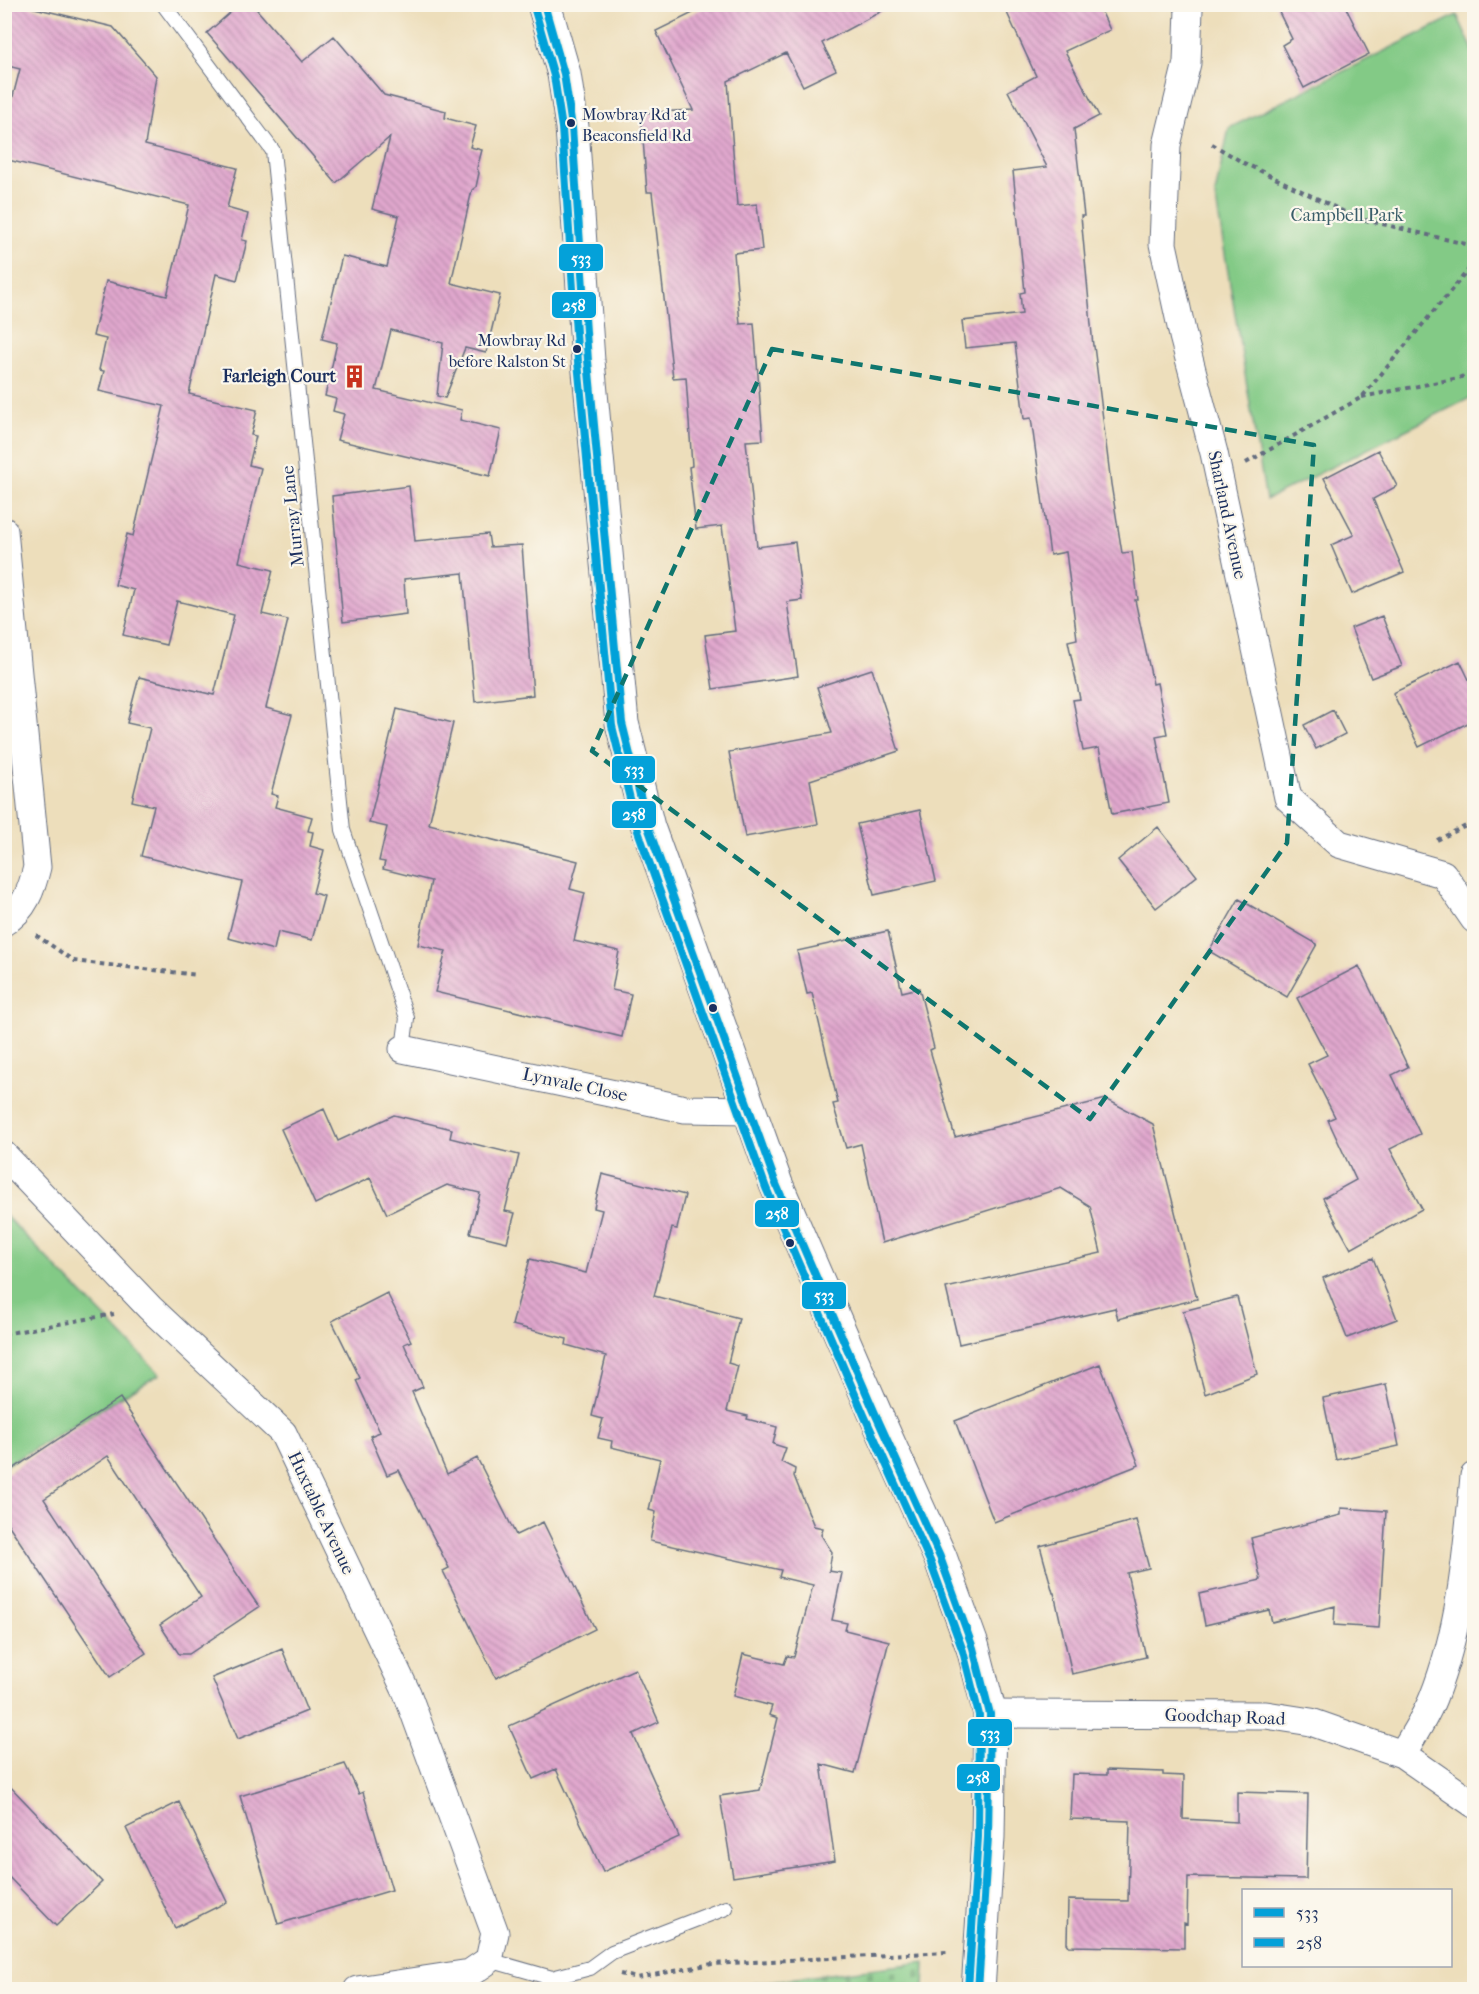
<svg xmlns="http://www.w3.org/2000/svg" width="1479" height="1994" font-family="'IM FELL French Canon',serif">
  <defs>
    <pattern id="cemetery-stones" width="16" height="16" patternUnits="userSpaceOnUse" patternTransform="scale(1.5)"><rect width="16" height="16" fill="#83ca86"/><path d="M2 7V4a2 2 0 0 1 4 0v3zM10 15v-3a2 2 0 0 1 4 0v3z" fill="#6aa471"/></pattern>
    <pattern id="garden-furrows" width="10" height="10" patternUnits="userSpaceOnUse" patternTransform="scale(1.5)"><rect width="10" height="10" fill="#83ca86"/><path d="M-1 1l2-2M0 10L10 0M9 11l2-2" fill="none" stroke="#6aa471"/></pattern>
    <pattern id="building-back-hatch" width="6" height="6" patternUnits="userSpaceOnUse" patternTransform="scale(1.5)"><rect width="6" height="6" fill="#e1a8ce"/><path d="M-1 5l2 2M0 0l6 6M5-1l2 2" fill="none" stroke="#b689aa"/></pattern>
  </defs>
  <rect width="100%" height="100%" fill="#fbf7ec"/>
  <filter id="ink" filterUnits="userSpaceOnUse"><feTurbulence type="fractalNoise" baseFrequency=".0167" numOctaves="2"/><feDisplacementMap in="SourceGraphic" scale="12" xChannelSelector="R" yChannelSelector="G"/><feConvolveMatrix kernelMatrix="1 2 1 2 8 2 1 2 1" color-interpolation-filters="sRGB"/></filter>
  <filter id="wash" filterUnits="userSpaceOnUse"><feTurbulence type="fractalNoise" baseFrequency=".008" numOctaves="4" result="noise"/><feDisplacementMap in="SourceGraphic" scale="24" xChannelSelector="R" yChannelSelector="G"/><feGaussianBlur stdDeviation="1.35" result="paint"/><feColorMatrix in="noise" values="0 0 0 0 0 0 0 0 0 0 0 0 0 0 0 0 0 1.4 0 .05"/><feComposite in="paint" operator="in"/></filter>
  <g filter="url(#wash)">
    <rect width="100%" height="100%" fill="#eddebb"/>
    <path fill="url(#cemetery-stones)" stroke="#4f7c72" stroke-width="1.5" d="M925 1962 924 1989H766L765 1982Z"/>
    <path fill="#83ca86" stroke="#4f7c72" stroke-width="1.5" d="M1457 15 1474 52V396L1266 500 1215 194 1229 128Z
      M5 1215 160 1374 5 1466H4Z"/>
    <path fill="url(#garden-furrows)" stroke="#4f7c72" stroke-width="1.5" d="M765 1982 766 1989H709Z"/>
    <g id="blocks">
      <path fill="url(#building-back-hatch)" d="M4 4H18L113 27 156 76 145 145 237 168 227 208 248 214 242 240 247 241 237 280 216 274 189 394 257 410 251 435 256 436 249 465 261 468 239 562 273 570 262 614 288 620 266 708 292 715 271 794 278 796 275 807 312 817 308 831 313 832 310 846 324 850 313 893 324 896 312 940 278 932 274 950 228 938 242 882 141 856 154 806 132 801 150 728 127 723 139 677 214 695 234 615 177 601 166 645 123 635 134 590 115 585 127 534 133 536 164 406 99 391 104 371 99 370 106 339 93 336 106 281 167 296 189 205 4 159V131L20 69 4 65Z
        M240 4H252L302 62 334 36 384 95 446 111 445 118 476 126 470 147 482 150 477 168 479 173 476 187 472 190 451 283 500 295 486 353 465 348 445 398 437 396 443 343 391 330 376 390 462 410 460 420 501 430 490 476 337 440 344 414 333 411 336 399 325 396 337 343 322 339 342 256 387 267 399 216 372 209 390 137 336 183 207 33Z
        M711 4H895L822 43 836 70 803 86 786 53 728 81 737 206 757 204 762 250 734 253 740 324 754 323 763 440 746 441 757 547 795 542 802 600 787 602 798 676 713 689 705 635 735 631 722 526 696 529 689 467 692 466 686 377 673 378 652 192H647L641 113 693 110 656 31Z
        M1003 4H1098L1110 30 1065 51 1099 116 1074 129 1084 216H1081L1093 346H1094L1111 484 1122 553 1132 552 1138 600H1135L1153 684 1157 683 1167 734 1156 736 1169 803 1112 814 1099 748 1083 751 1073 700 1080 699 1068 641 1077 639 1066 552 1050 555 1031 418 1024 419 1015 343 965 348 962 321 1022 314 1020 293 1025 292 1013 171 1047 167 1008 91 1036 76Z
        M1275 4H1344L1369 54 1304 88 1282 45 1292 39Z
        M1378 450 1397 486 1373 499 1404 572 1352 594 1331 545 1354 535 1324 478Z
        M409 486 415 541 488 534 490 547 522 545 533 695 475 702 463 573 404 579 406 614 343 622 332 496Z
        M1382 616 1402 666 1371 678 1351 628Z
        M1460 661 1474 690V720L1419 747 1393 693Z
        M872 669 899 751 810 780 818 824 745 837 729 752 832 733 817 687Z
        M397 709 453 723 429 824 578 861 570 889 585 893 574 941 619 951 612 990 631 994 622 1037 435 992 446 951 418 945 431 881 383 869 385 862 379 861 387 827 369 823Z
        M1333 710 1345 734 1316 749 1304 725Z
        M920 810 936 881 874 895 857 824Z
        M1158 827 1197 876 1156 908 1118 860Z
        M1239 899 1317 944 1287 997 1209 951Z
        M888 931 902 992 919 988 934 1048 930 1050 955 1137 1106 1099 1153 1124 1197 1299 1118 1319 1115 1308 959 1344 946 1288 1101 1253 1090 1206 1061 1188 882 1243 861 1144 846 1148 833 1104 838 1103 812 993 807 994 797 951Z
        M1359 966 1408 1067 1392 1075 1420 1134 1390 1149 1422 1209 1351 1249 1323 1198 1356 1180 1328 1120 1335 1117 1308 1064 1327 1055 1297 998Z
        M324 1109 338 1141 394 1115 452 1129 450 1138 519 1155 505 1211 515 1213 507 1242 470 1233 480 1193 447 1185 387 1214 370 1178 315 1204 281 1129Z
        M602 1174 685 1195 677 1229 672 1228 654 1296 739 1318 728 1363 738 1366 727 1411 748 1416 747 1419 777 1427 773 1444 786 1448 781 1462 795 1469 794 1476 814 1526 823 1528 821 1535 832 1552 829 1571 842 1573 832 1620 847 1623 845 1630 889 1641 855 1773 821 1764 835 1861 733 1877 720 1796 760 1790 778 1718 769 1715 772 1706 733 1696 743 1654 784 1664 787 1656 794 1657 813 1585 779 1577 781 1570 650 1541 656 1512 649 1510 660 1459 611 1447 612 1441 598 1438 603 1419 592 1416 606 1356 566 1345 567 1339 512 1325 530 1259 586 1273 602 1210 594 1208Z
        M1373 1258 1397 1319 1347 1338 1323 1278Z
        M387 1293 411 1341 404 1344 423 1387 412 1392 447 1474 477 1458 516 1535 543 1522 595 1629 496 1678 443 1571 449 1568 399 1470 387 1475 370 1436 380 1432 356 1380 360 1378 332 1321Z
        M1237 1297 1257 1374 1205 1394 1183 1311Z
        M1100 1364 1139 1465 994 1522 955 1421Z
        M1386 1384 1399 1446 1336 1460 1323 1398Z
        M120 1398 259 1607 189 1654H179L160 1625 201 1597 108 1456 44 1499 146 1653 110 1677 4 1518V1475Z
        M1341 1508 1386 1511 1379 1628 1334 1625 1335 1606 1272 1622 1269 1610 1205 1625 1199 1594 1261 1580 1251 1538 1341 1515Z
        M1136 1520 1149 1568 1127 1573 1146 1657 1072 1674 1054 1593H1053L1040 1546Z
        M282 1649 307 1711 238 1739 212 1678Z
        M635 1669 659 1722 633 1734 679 1837 603 1872 556 1769 533 1779 509 1726Z
        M345 1764 359 1794 363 1792 392 1890 278 1924 240 1796Z
        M1107 1770 1163 1772V1775L1184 1776 1183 1819 1237 1822V1792L1308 1794 1306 1879 1188 1877 1187 1924 1184 1923V1948L1069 1946 1067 1943 1068 1900 1128 1901 1130 1821 1070 1819 1072 1774 1107 1775Z
        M4 1780 102 1882 56 1926 4 1872Z
        M179 1802 227 1902 175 1928 126 1828Z"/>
    </g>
  </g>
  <g filter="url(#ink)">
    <use href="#blocks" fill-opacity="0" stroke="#646c7f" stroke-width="1.5"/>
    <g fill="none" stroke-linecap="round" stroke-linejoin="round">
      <defs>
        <path id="service" d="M163 4 273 151 343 830 407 1018 403 1049
          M489 1960 552 1978 590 1968 612 1952 726 1908"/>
        <path id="minor" d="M1187 4 1189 9 1187 63 1167 145 1163 244 1183 336 1214 453 1288 798 1339 844 1443 874 1474 919
          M4 531 37 867C32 888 25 910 4 922
          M403 1049 685 1109 748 1110
          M4 1155 150 1308 283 1433 407 1693 495 1933 489 1960 470 1973 357 1990
          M990 1714 1266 1715 1311 1722 1402 1754 1474 1804
          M1402 1754C1413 1736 1425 1718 1433 1698 1461 1628 1467 1550 1474 1476"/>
        <path id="secondary" d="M544 4 564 74 572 127 588 361 622 723 648 827 776 1184 874 1411 940 1557 973 1648 990 1714 988 1837 978 1990"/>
      </defs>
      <use href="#service" stroke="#646c7f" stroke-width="16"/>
      <use href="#minor" stroke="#646c7f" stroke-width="29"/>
      <use href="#secondary" stroke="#646c7f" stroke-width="35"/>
      <path stroke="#646c7f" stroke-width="4" stroke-dasharray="4.5 4.5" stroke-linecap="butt" d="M1212 144 1242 162 1357 218 1474 246
        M1362 397 1459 378 1474 371
        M1246 463 1362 397 1474 263
        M1437 840 1474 822
        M36 935 74 961 198 975
        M4 1334 114 1314
        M620 1974 637 1978 712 1964 947 1952"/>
      <use href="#service" stroke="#fff" stroke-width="14"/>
      <use href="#minor" stroke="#fff" stroke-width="27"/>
      <use href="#secondary" stroke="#fff" stroke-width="33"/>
      <defs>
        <path id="bus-1" d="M544 4 564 74 572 127 588 361 622 723 648 827 776 1184 874 1411 940 1557 973 1648 990 1714 988 1837 978 1990"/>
        <path id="bus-2" d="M534 7 554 76 562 128 578 362 612 726 638 831 766 1188 864 1415 930 1561 963 1651 979 1715 978 1837 968 1989"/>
      </defs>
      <use href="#bus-1" stroke="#fbf7ec" stroke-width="12"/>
      <use href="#bus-2" stroke="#fbf7ec" stroke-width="12"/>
      <use href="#bus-1" stroke="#04a1d9" stroke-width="8"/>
      <use href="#bus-2" stroke="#04a1d9" stroke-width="8"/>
    </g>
  </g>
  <path fill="none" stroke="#0f766e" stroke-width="4.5" stroke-dasharray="12 8" stroke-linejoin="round" d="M772 349 1314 445 1287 843 1090 1119 592 751Z"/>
  <defs>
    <symbol id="building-bare" viewBox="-9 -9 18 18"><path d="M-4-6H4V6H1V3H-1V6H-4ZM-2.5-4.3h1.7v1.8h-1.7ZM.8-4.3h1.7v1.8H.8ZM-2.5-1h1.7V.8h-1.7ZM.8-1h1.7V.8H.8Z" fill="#c8321e" stroke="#fbf7ec" stroke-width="2.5" paint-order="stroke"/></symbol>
  </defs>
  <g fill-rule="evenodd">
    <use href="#building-bare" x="338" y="360" width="33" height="33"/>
  </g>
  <g fill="#1b2f5e" stroke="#fbf7ec" stroke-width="2">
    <circle cx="571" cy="123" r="5"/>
    <circle cx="577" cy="349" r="5"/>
    <circle cx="713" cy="1008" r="5"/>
    <circle cx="790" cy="1243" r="5"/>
  </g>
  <g text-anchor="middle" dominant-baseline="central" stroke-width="4.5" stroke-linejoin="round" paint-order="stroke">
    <g font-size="16" fill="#1b2f5e" stroke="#fbf7ec" text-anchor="start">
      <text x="582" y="114">Mowbray Rd at<tspan x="582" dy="21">Beaconsfield Rd</tspan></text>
      <text x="566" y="340" text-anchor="end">Mowbray Rd<tspan x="566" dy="21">before Ralston St</tspan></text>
    </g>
    <g font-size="18" fill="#3a5e6a" stroke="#fbf7ec">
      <text x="1347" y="215">Campbell Park</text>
    </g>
    <g font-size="18" font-weight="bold" fill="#1b2f5e" stroke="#fbf7ec" text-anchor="end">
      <text x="336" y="376">Farleigh Court</text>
    </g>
    <g font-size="18" fill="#1b2f5e" stroke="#fbf7ec">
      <text transform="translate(1227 515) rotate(78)">Sharland Avenue</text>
      <text transform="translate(293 516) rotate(-96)">Murray Lane</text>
      <text transform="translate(575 1085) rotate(12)">Lynvale Close</text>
      <text transform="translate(321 1513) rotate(65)">Huxtable Avenue</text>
      <text transform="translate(1225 1717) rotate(2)">Goodchap Road</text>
    </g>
  </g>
  <g stroke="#fbf7ec" stroke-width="2">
    <rect x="558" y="243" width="46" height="29" rx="6" fill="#04a1d9"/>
    <rect x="551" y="291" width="46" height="28" rx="6" fill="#04a1d9"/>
    <rect x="611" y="755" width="45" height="29" rx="6" fill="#04a1d9"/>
    <rect x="611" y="800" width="46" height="29" rx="6" fill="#04a1d9"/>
    <rect x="754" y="1199" width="46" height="29" rx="6" fill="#04a1d9"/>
    <rect x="801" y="1281" width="46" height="29" rx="6" fill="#04a1d9"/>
    <rect x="967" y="1718" width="46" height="29" rx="6" fill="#04a1d9"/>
    <rect x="956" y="1763" width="45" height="29" rx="6" fill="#04a1d9"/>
  </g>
  <g font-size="16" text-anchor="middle" font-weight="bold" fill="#fff">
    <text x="581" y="264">533</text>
    <text x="574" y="311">258</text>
    <text x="634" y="775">533</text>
    <text x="634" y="820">258</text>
    <text x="777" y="1219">258</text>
    <text x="824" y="1301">533</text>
    <text x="990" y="1739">533</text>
    <text x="978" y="1783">258</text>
  </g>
  <rect width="1479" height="1994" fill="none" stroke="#fbf7ec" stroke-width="24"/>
  <rect x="1242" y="1889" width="210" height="78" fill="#fbf7ec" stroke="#a1a7b3" stroke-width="1.5"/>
  <rect x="1254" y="1908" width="30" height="9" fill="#04a1d9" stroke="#a1a7b3" stroke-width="1.5"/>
  <text x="1296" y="1919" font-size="18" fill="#1b2f5e">533</text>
  <rect x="1254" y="1938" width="30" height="9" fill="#04a1d9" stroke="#a1a7b3" stroke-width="1.5"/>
  <text x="1296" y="1949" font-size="18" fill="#1b2f5e">258</text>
</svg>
